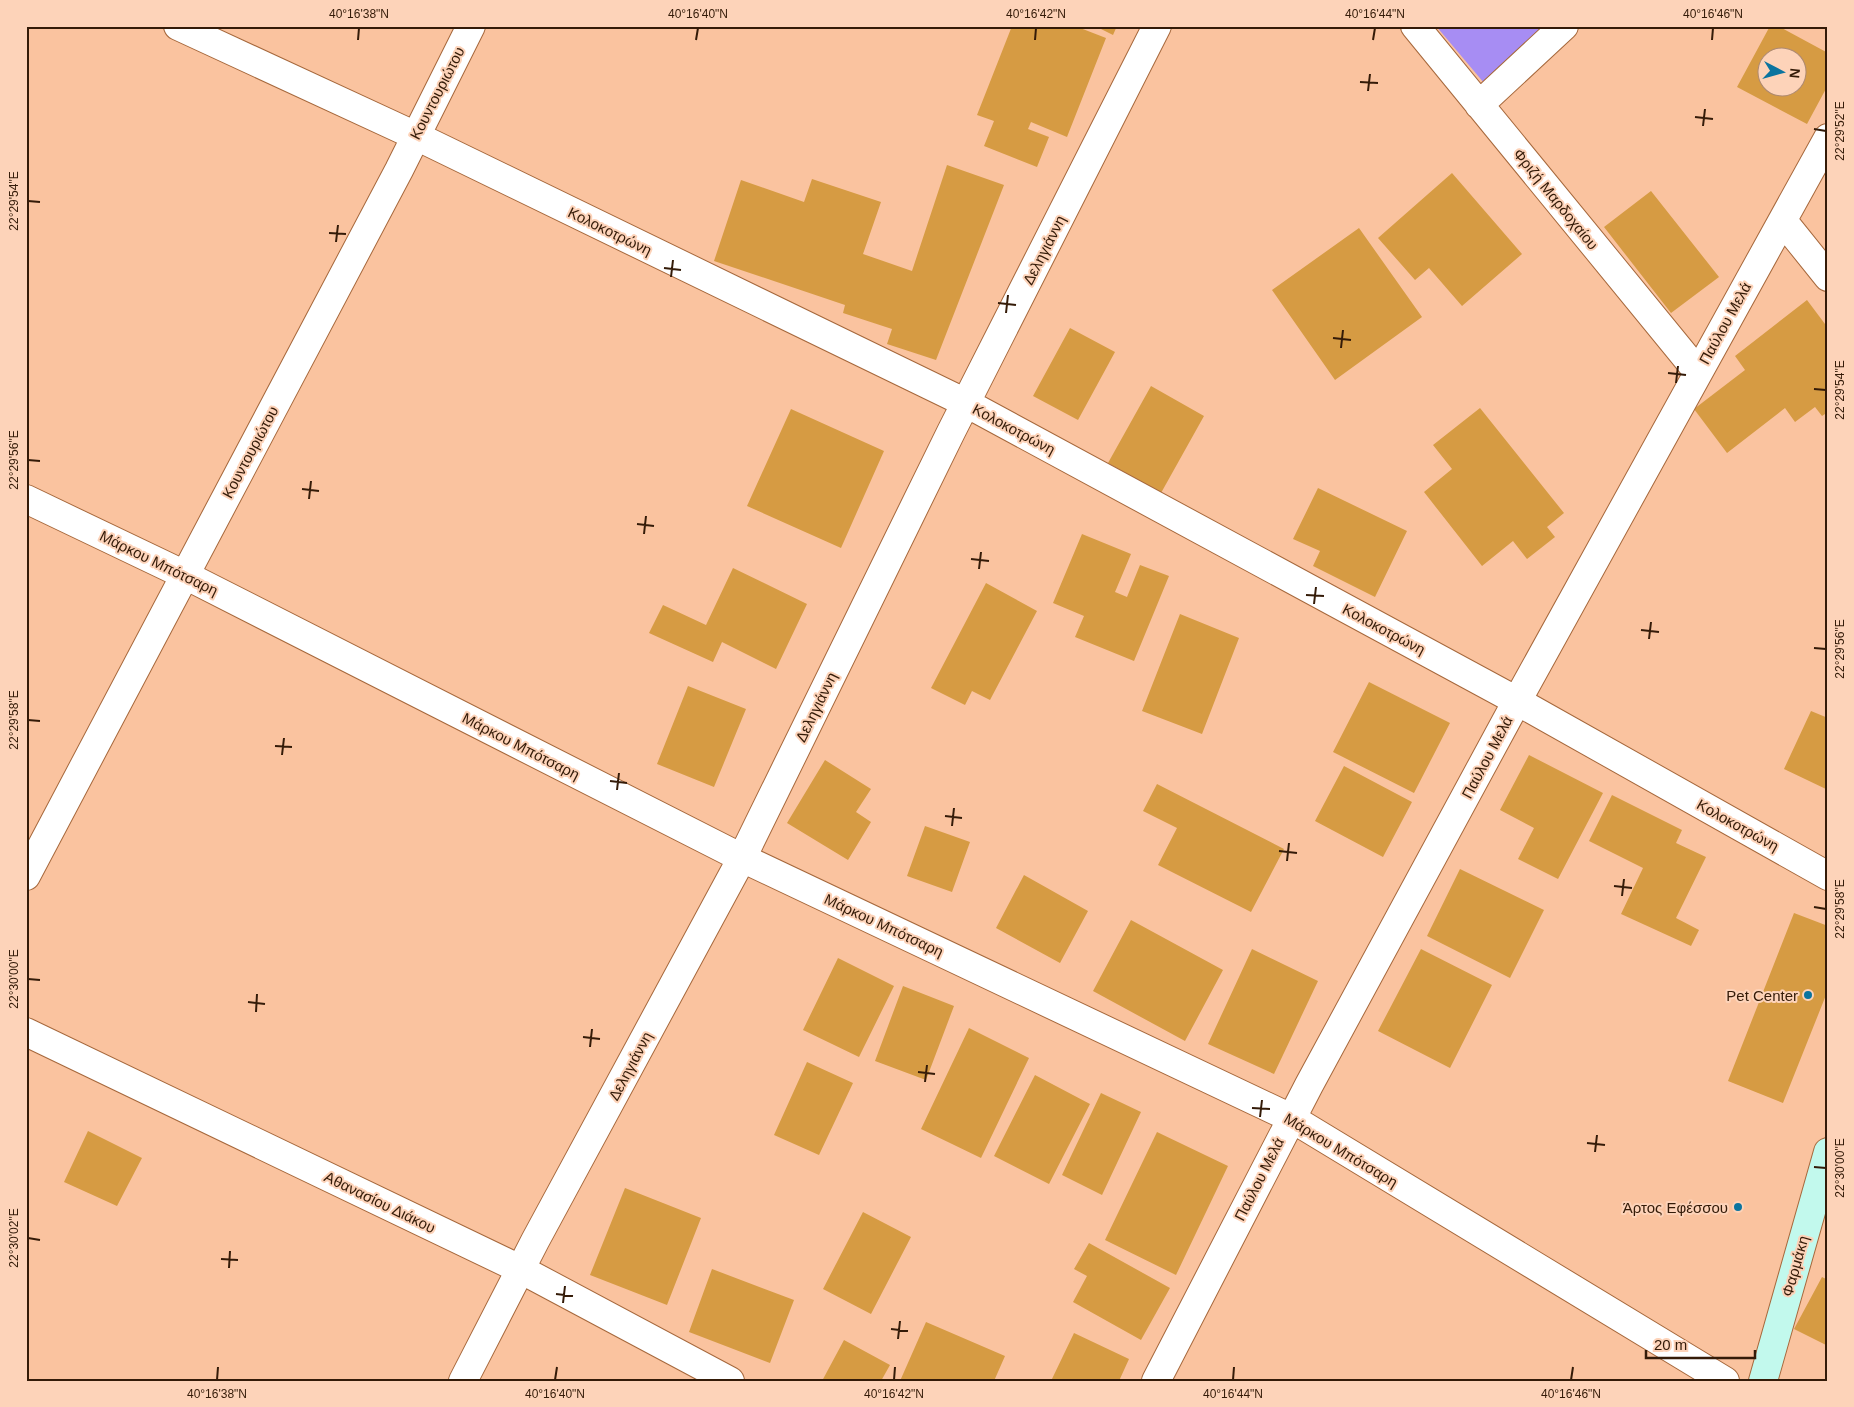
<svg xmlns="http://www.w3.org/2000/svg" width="1854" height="1407" font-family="Arial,sans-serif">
  <rect width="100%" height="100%" fill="#fac39f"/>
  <path fill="#a78df3" d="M1436 26H1547L1484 83Z"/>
  <path fill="#d69b43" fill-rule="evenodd" d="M1012 26H1075L1106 38 1067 137 1031 122 1028 129 1049 137 1037 167 984 146 994 121 977 115Z
    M1095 26H1117L1113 35Z
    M1770 26H1778L1828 53V85L1807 124 1737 87ZM1766 58H1796V88H1766Z
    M947 165 1004 185 936 360 887 344 892 329 843 313 845 305 714 261 741 180 804 202 812 179 881 202 863 254 912 271Z
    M1452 173 1522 254 1462 306 1429 268 1415 280 1378 238Z
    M1651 191 1719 277 1671 313 1604 227Z
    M1359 228 1422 317 1335 380 1272 290Z
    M1807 300 1828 328V412L1822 416 1815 407 1795 422 1785 408 1727 453 1694 409 1745 370 1735 356Z
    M1070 328 1115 352 1078 420 1033 396Z
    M1151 386 1204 416 1161 493 1108 463Z
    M1480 408 1564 513 1547 527 1555 537 1527 559 1513 541 1482 566 1424 492 1452 469 1433 445Z
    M791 409 884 451 841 548 747 506Z
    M1318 488 1407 531 1375 597 1313 566 1320 551 1293 539Z
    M1082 534 1131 554 1115 592 1127 597 1140 565 1169 576 1134 661 1075 637 1084 616 1053 603Z
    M733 568 807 604 776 669 722 642 713 662 649 633 663 605 706 625Z
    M986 583 1037 611 990 700 972 691 965 705 931 688Z
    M1180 614 1239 638 1202 734 1142 711Z
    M1369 682 1450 723 1414 793 1333 752Z
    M688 686 746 709 714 787 657 764Z
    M1811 711 1828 718V790L1784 769Z
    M1529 755 1603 793 1558 879 1518 859 1534 828 1500 810Z
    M825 760 871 789 856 812 871 822 848 860 787 823Z
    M1344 766 1412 802 1383 857 1315 821Z
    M1157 784 1284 849 1251 912 1158 865 1177 828 1143 811Z
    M1612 795 1682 830 1676 843 1706 857 1676 918 1699 930 1691 946 1621 914 1643 868 1589 841Z
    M925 826 970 842 952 892 907 876Z
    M1460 869 1544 910 1510 978 1427 936Z
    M1024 875 1088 911 1060 963 996 928Z
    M1794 913 1828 926V990L1783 1103 1728 1081Z
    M1131 920 1223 970 1185 1041 1093 991Z
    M1252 949 1318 981 1274 1074 1208 1044Z
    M1421 949 1492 985 1450 1068 1378 1031Z
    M838 958 894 986 859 1057 803 1030Z
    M903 986 954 1006 926 1080 875 1061Z
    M969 1028 1029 1058 981 1158 921 1129Z
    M807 1062 853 1083 819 1155 774 1135Z
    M1035 1075 1090 1104 1049 1184 994 1156Z
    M1101 1093 1141 1112 1102 1195 1062 1175Z
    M88 1131 142 1158 117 1206 64 1182Z
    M1157 1132 1228 1166 1176 1275 1105 1240Z
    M625 1188 701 1218 667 1305 590 1275Z
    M863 1212 911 1237 871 1314 823 1289Z
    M1089 1243 1170 1288 1141 1340 1073 1302 1087 1276 1074 1269Z
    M712 1269 794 1300 770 1363 689 1332Z
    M1822 1277 1828 1280V1346L1794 1329Z
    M926 1322 1005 1356 994 1381H900Z
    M1074 1333 1129 1359 1119 1381H1051Z
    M844 1340 890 1365 881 1381H822Z"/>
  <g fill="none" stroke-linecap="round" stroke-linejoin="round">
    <defs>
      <path id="minor" d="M178 26 416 136 966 403 1517 701 1828 876
        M1415 26 1698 372
        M1479 105 1564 26
        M1783 221 1828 277
        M26 499 185 575 742 858 1291 1118 1725 1381
        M463 1381 535 1241 742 858 951 432 1157 26
        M1156 1381 1309 1085 1517 701 1828 138"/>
      <path id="tertiary" d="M26 876 399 170 471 26
        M26 1032 520 1269 730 1381"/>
      <path id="secondary" d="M1763 1381 1828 1152"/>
    </defs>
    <use href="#minor" stroke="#a6683c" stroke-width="30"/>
    <use href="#tertiary" stroke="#a6683c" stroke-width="30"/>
    <use href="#secondary" stroke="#a6683c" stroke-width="30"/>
    <use href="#minor" stroke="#fff" stroke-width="28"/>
    <use href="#tertiary" stroke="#fff" stroke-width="28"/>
    <use href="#secondary" stroke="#c2f9ed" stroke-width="28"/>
  </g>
  <path fill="none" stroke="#341b08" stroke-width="2" d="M358 40 359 28M696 40 698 28M1035 40 1036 28M1373 40 1375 28M1712 40 1713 28M1360 82 1378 83M1368 91 1370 74M1695 117 1713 119M1703 126 1705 109M1814 129 1826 131M28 201 40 202M329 233 346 234M336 242 338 225M664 268 681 270M671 277 673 260M998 303 1016 305M1006 313 1008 295M1333 338 1351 340M1341 348 1343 330M1668 373 1686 375M1676 383 1678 366M1814 389 1826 390M28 460 40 461M302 489 319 491M309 499 311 481M637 524 654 526M644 534 646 516M971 559 989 561M979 569 981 552M1306 595 1324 596M1314 604 1316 587M1641 630 1659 632M1649 639 1651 622M1814 648 1826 649M28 720 40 721M275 746 292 747M282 755 284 738M610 781 627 783M617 790 619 773M945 816 962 818M952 826 954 808M1279 851 1297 853M1287 861 1289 843M1614 886 1632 888M1622 896 1624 879M1814 907 1826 909M28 979 40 980M248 1002 265 1004M256 1012 257 994M583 1037 600 1039M590 1047 592 1029M918 1072 935 1074M925 1082 927 1065M1252 1108 1270 1109M1260 1117 1262 1100M1587 1143 1605 1145M1595 1152 1597 1135M1814 1167 1826 1168M28 1238 40 1240M221 1259 238 1260M229 1268 230 1251M556 1294 573 1296M563 1303 565 1286M891 1329 908 1331M898 1339 900 1321M217 1380 218 1367M555 1380 557 1367M894 1380 895 1367M1233 1380 1234 1367M1571 1380 1573 1367"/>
  <g fill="#0b749f" stroke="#fdd3b9" stroke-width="2">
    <circle cx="1808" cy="995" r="5"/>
    <circle cx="1738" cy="1207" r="5"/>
  </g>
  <g text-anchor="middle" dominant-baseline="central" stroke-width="4" stroke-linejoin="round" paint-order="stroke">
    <g font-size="15" fill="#341b08" stroke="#fdd3b9">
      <text transform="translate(437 93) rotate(-63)">Κουντουριώτου</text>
      <text transform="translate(1556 199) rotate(51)">Φριζή Μαρδοχαίου</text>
      <text transform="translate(610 231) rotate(26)">Κολοκοτρώνη</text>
      <text transform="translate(1044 250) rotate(-63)">Δεληγιάννη</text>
      <text transform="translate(1725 323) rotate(-61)">Παύλου Μελά</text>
      <text transform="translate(1014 429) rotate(28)">Κολοκοτρώνη</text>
      <text transform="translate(250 452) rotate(-62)">Κουντουριώτου</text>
      <text transform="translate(159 563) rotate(26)">Μάρκου Μπότσαρη</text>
      <text transform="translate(1384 629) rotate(28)">Κολοκοτρώνη</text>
      <text transform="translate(816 707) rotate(-64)">Δεληγιάννη</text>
      <text transform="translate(521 746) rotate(27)">Μάρκου Μπότσαρη</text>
      <text transform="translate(1487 757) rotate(-62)">Παύλου Μελά</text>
      <text transform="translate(1738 825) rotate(29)">Κολοκοτρώνη</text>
      <text transform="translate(884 925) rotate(25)">Μάρκου Μπότσαρη</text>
      <text transform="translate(630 1066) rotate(-62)">Δεληγιάννη</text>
      <text transform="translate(1341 1150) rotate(31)">Μάρκου Μπότσαρη</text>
      <text transform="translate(1259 1179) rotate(-63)">Παύλου Μελά</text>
      <text transform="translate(380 1202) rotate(26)">Αθανασίου Διάκου</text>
      <text transform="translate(1795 1266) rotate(-74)">Φαρμάκη</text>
    </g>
    <g font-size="15" fill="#341b08" stroke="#fdd3b9" text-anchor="end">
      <text x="1798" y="995">Pet Center</text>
      <text x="1728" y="1207">Άρτος Εφέσσου</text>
    </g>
  </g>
  <rect width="1854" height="1407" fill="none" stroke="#fdd3b9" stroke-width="55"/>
  <g transform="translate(1782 72) rotate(96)"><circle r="24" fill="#fdd3b9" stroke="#ad8972"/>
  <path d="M0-4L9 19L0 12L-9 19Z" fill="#0b749f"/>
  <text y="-8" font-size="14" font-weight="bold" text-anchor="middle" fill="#341b08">N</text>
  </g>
  <path d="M1646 1350v8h109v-8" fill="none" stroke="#341b08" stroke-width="2.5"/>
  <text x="1654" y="1350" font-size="15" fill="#341b08" stroke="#fdd3b9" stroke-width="4" paint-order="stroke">20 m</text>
  <rect x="28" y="28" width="1798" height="1352" fill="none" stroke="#341b08" stroke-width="2"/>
  <g font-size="12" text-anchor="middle" fill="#341b08">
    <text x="359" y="18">40°16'38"N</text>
    <text x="698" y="18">40°16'40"N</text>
    <text x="1036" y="18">40°16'42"N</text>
    <text x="1375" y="18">40°16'44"N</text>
    <text x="1713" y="18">40°16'46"N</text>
    <text transform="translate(1840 131) rotate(-90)" y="4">22°29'52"E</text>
    <text transform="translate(14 201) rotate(-90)" y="4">22°29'54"E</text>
    <text transform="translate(1840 390) rotate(-90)" y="4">22°29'54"E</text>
    <text transform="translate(14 460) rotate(-90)" y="4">22°29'56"E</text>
    <text transform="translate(1840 649) rotate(-90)" y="4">22°29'56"E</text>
    <text transform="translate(14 720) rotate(-90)" y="4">22°29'58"E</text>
    <text transform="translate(1840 909) rotate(-90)" y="4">22°29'58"E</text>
    <text transform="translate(14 979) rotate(-90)" y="4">22°30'00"E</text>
    <text transform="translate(1840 1168) rotate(-90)" y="4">22°30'00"E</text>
    <text transform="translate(14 1238) rotate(-90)" y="4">22°30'02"E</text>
    <text x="217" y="1398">40°16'38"N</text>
    <text x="555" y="1398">40°16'40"N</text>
    <text x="894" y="1398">40°16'42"N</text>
    <text x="1233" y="1398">40°16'44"N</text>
    <text x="1571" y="1398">40°16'46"N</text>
  </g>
</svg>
